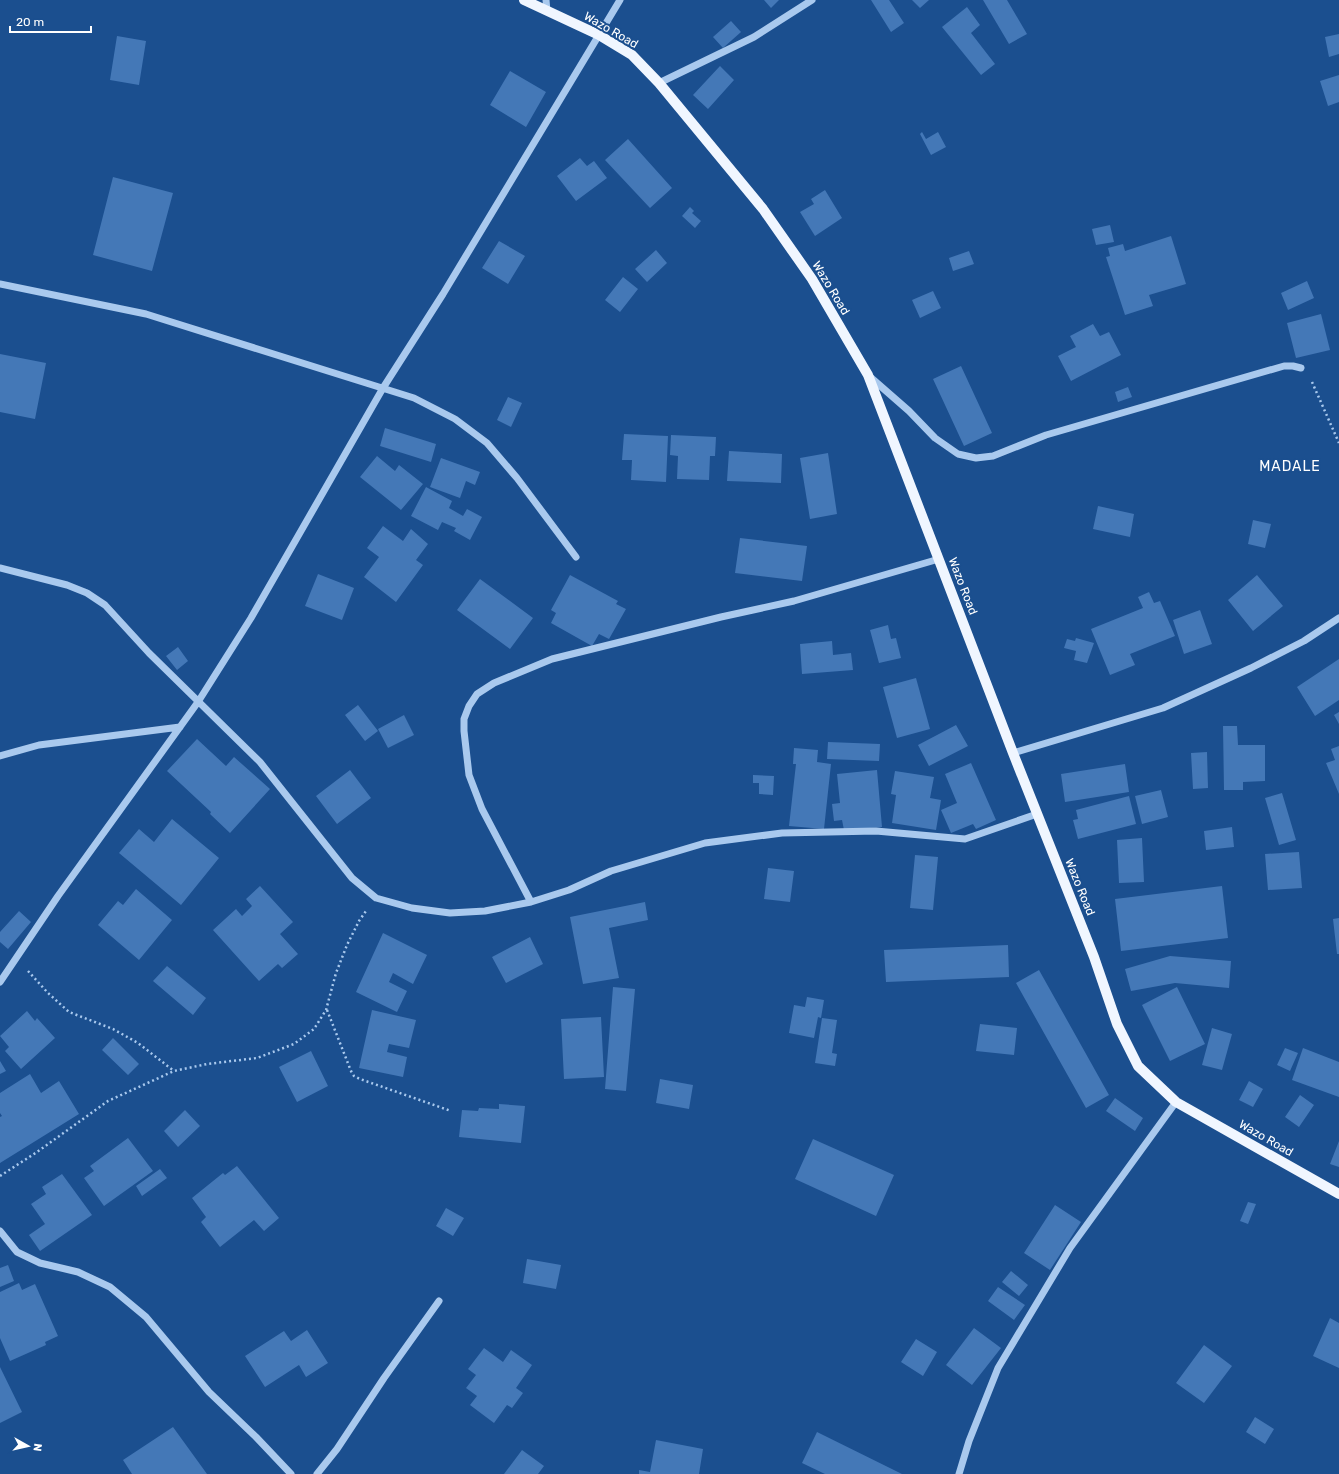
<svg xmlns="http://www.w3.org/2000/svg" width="1339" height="1474" font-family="Rubik,sans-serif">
  <rect width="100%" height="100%" fill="#1b4f8f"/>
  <path fill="#4478b7" d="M764 0H779L771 8Z
    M871 0H889L904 23 891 32Z
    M912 0H929L920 8Z
    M983 0H1007L1027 34 1009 44Z
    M967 7 980 25 971 33 995 64 981 75 942 27Z
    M731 21 741 32 723 48 713 37Z
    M1339 34V54L1329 57 1325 37Z
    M117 36 146 41 139 85 110 80Z
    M720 66 734 80 708 109 693 95Z
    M510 71 546 92 526 127 490 105Z
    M1339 75V102L1328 106 1320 81Z
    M922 132 926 139 938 132 946 147 931 155 920 134Z
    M628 139 672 188 650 208 605 160Z
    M580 158 587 166 594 161 607 178 576 201 557 176Z
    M113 177 173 193 152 271 93 255Z
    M825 190 842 218 815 236 800 212 814 204 811 199Z
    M690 207 694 211 692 213 701 221 695 228 682 216Z
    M1110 225 1114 242 1096 245 1092 229Z
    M1171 236 1186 284 1149 295 1153 306 1125 315 1106 257 1110 256 1108 248 1123 244 1125 251Z
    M499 241 525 256 508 284 482 268Z
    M656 250 667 263 647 282 635 269Z
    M969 251 974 264 953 271 949 258Z
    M623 277 638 289 620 312 605 300Z
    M1307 281 1314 298 1288 310 1281 293Z
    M933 291 941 308 920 318 912 300Z
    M1321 314 1330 350 1296 358 1287 323Z
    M1093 324 1100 336 1109 332 1121 355 1071 381 1058 356 1076 347 1070 336Z
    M0 354 46 363 35 419 0 412Z
    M961 366 992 433 964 446 933 379Z
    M1128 387 1132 397 1118 402 1115 392Z
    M508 397 522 403 511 427 497 420Z
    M385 428 436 444 431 462 380 446Z
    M624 434 668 436 666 482 631 480 632 460H622Z
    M671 435 716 437 715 456H710L709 480 677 479 678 456 670 455Z
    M729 451 782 454 781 483 727 481Z
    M828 453 837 514 810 519 800 458Z
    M377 456 395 471 399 465 423 484 401 510 360 477Z
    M441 458 480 472 475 485 466 481 460 498 430 487Z
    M426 487 452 501 449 508 463 516 467 509 482 517 470 540 454 531 456 528 442 522 438 530 411 516Z
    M1098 506 1134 514 1130 537 1093 529Z
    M1253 520 1271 524 1265 548 1248 544Z
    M383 526 403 541 411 529 428 544 416 560 423 565 396 602 364 577 379 557 367 548Z
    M740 538 807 546 802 581 735 573Z
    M318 574 354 588 342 620 305 606Z
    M570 575 618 601 616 604 626 609 609 639 599 634 592 646 551 623 556 613 551 610Z
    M1257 575 1283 606 1253 631 1228 600Z
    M480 579 533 618 510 649 457 610Z
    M1149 592 1154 603 1160 601 1175 636 1130 654 1135 665 1110 675 1091 629 1143 608 1138 597Z
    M1200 610 1212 644 1184 654 1173 620Z
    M888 625 891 639 896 638 901 658 879 663 870 630Z
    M1076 638 1094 643 1087 663 1074 660 1076 651 1064 648 1067 639 1075 641Z
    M832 641 833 655 851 653 853 670 802 674 800 644Z
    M178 647 188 661 177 670 166 656Z
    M1339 659V700L1315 716 1297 687Z
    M916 678 930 729 897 738 883 687Z
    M358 705 378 731 365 741 345 715Z
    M1339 712V724L1334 715Z
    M404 715 414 735 388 748 378 729Z
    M956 725 968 746 929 766 918 745Z
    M1223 726H1237L1238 745H1265V781L1243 782V790H1224Z
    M197 739 226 766 234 757 270 789 230 833 210 814 211 812 167 771Z
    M828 742 880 744 879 761 827 759Z
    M1339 746V794L1326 763 1335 760 1331 749Z
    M794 748 818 750 817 762 831 764 824 829 789 826 796 764H793Z
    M1207 752 1208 788 1193 789 1191 753Z
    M971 763 996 820 976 829 973 824 951 833 941 810 957 803 945 774Z
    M1125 764 1129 792 1065 802 1061 774Z
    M350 770 371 798 337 824 316 796Z
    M877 770 882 827 844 830 842 820 834 821 832 804 840 803 837 774Z
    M895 771 934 777 930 798 941 800 936 830 892 823 896 795 891 794Z
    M753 775 774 776 773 795 759 794V783H753Z
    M1161 790 1168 817 1142 824 1135 796Z
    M1282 793 1296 840 1279 845 1265 798Z
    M1129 796 1136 824 1078 839 1073 820 1078 819 1076 810Z
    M172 819 219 858 181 905 119 853 139 829 154 842Z
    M1232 827 1234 847 1206 850 1204 831Z
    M1142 838 1144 882 1119 883 1117 840Z
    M1299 852 1302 888 1268 890 1265 854Z
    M915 855 938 857 933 910 910 908Z
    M768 868 794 871 790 902 764 899Z
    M260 886 293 922 280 934 298 954 282 968 278 964 259 981 213 930 236 909 242 916 252 906 246 899Z
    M1222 886 1228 938 1121 951 1115 899Z
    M136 889 172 920 139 960 98 925 118 901 123 905Z
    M645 902 648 920 609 928 619 978 583 984 570 917Z
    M19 911 31 922 8 949 0 942V932Z
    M1339 918V954H1337L1333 919Z
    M383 933 427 955 413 984 393 973 389 982 407 991 397 1012 356 992Z
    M530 937 543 964 506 983 492 957Z
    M1008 945 1009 977 886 982 884 950Z
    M1170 956 1231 961 1229 988 1175 983 1131 991 1125 969Z
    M167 966 206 998 193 1015 153 981Z
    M1039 970 1109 1095 1086 1108 1016 983Z
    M613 987 635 989 626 1091 605 1089Z
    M1177 987 1205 1044 1170 1061 1142 1005Z
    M807 997 824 1000 821 1018 818 1017 814 1038 789 1033 794 1005 805 1007Z
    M372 1010 416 1020 409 1048 389 1044 387 1052 407 1057 403 1077 359 1068Z
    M27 1011 35 1021 37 1018 55 1038 21 1069 5 1051 9 1047 0 1036Z
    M601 1017 604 1077 564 1079 561 1019Z
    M822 1018 837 1020 832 1053 837 1054 835 1066 815 1063Z
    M980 1024 1017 1028 1014 1055 976 1051Z
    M1212 1028 1232 1034 1222 1070 1202 1065Z
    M113 1038 139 1064 128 1075 102 1050Z
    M1285 1048 1298 1053 1290 1071 1277 1065Z
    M1303 1048 1339 1062V1097L1292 1080Z
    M311 1051 328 1086 297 1102 279 1067Z
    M0 1061 6 1071 0 1074Z
    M30 1074 41 1093 59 1081 79 1114 0 1163V1117L2 1116 0 1113V1093Z
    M660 1079 693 1085 689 1109 656 1103Z
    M1249 1081 1263 1089 1253 1107 1239 1100Z
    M1300 1095 1314 1105 1299 1127 1285 1117Z
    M1115 1098 1143 1118 1135 1131 1106 1111Z
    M499 1104 525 1106 521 1143 459 1137 462 1110 478 1111 479 1108 499 1109Z
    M185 1110 200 1126 178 1147 164 1131Z
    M128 1138 153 1171 104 1206 84 1178 94 1171 90 1166Z
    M813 1139 894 1175 876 1216 795 1179Z
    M1339 1141V1167L1330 1164Z
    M237 1166 279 1218 264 1231 254 1220 220 1247 201 1222 206 1217 192 1198 223 1173 225 1175Z
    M160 1169 167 1178 142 1196 136 1186Z
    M62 1174 92 1215 40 1251 29 1235 45 1224 31 1204 46 1194 42 1187Z
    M1248 1202 1256 1204 1248 1224 1240 1221Z
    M1055 1205 1081 1222 1050 1270 1024 1253Z
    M446 1208 464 1218 453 1236 436 1226Z
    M527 1259 561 1265 556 1289 523 1283Z
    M8 1265 14 1281 0 1287V1268Z
    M1011 1271 1028 1285 1019 1296 1002 1282Z
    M19 1283 22 1290 35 1284 58 1336 45 1342 46 1345 10 1361 0 1338V1292Z
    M998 1287 1025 1305 1014 1320 988 1301Z
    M1330 1318 1339 1323V1368L1313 1356Z
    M974 1328 1001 1348 972 1385 946 1365Z
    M307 1330 328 1363 306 1377 299 1365 265 1387 245 1356 284 1331 291 1341Z
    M916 1339 937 1352 923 1376 901 1362Z
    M1204 1345 1232 1366 1204 1403 1176 1383Z
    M484 1348 503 1362 511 1350 532 1365 516 1388 523 1393 512 1408 507 1405 494 1423 470 1405 477 1396 466 1388 476 1375 468 1369Z
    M0 1367 22 1412 0 1423Z
    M1255 1417 1274 1429 1265 1444 1246 1432Z
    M173 1427 207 1474H132L123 1460Z
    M817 1432 902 1474H825L802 1463Z
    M656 1440 703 1449 699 1474H639V1470L650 1472Z
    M522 1450 544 1466 538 1474H504Z"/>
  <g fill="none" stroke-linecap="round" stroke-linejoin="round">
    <path stroke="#a9c9ee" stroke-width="2.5" stroke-dasharray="2 3" stroke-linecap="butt" d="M1312 382 1339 443
      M28 971 48 993 69 1012 113 1029 138 1043 174 1071
      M327 1010 351 1071 354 1076 360 1079 451 1111
      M0 1176 37 1152 108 1101 174 1071 207 1064 257 1058 294 1044 314 1029 326 1010 336 973 347 945 359 921 366 911"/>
    <path stroke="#a9c9ee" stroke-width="7" d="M546 0 547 11
      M659 83 754 37 812 0
      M0 284 146 314 414 398 455 419 487 443 517 478 576 557
      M869 376 909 411 935 438 958 454 976 458 993 456 1046 435 1284 366H1293L1301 368
      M0 568 67 585 87 593 105 605 149 653 260 762 352 878 376 898 412 908 450 913 485 911 531 902 569 890 611 871 705 843 782 833 876 831 965 839 1037 814
      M1013 753 1163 708 1251 668 1304 641 1339 618
      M0 756 39 745 180 727
      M531 902 482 809 469 775 464 731V719L469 706 477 694 494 683 552 659 721 617 794 601 939 559
      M0 982 58 896 198 702 251 618 383 388 443 294 620 0
      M0 1231 17 1252 40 1263 78 1272 110 1287 146 1317 209 1392 256 1437 291 1474
      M317 1474 337 1449 384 1378 439 1301
      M959 1474 969 1441 998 1368 1070 1248 1176 1102"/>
    <path stroke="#f0f6ff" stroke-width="10" d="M524 0 599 35 632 55 659 83 763 209 812 279 868 375 1013 753 1094 957 1117 1024 1138 1066 1176 1102 1339 1194"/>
  </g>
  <g text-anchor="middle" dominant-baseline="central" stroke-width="4" stroke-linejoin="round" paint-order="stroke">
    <g font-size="12" fill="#fff" stroke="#1b4f8f">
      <text transform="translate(611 30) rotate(30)">Wazo Road</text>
      <text transform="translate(831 288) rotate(59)">Wazo Road</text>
      <text transform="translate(963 586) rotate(69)">Wazo Road</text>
      <text transform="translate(1080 887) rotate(68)">Wazo Road</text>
      <text transform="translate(1266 1138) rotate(30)">Wazo Road</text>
    </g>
    <g font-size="14" letter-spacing="1" fill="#fff" stroke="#1b4f8f">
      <text x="1290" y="466">MADALE</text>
    </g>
  </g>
  <g transform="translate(28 1446) rotate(98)" stroke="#1b4f8f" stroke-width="3" paint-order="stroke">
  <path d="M0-3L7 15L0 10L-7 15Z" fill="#ffffff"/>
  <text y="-6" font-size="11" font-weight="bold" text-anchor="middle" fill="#ffffff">N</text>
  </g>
  <path d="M10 26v6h81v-6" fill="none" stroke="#ffffff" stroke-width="2"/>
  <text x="16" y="26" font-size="12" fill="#ffffff" stroke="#1b4f8f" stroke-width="3" paint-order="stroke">20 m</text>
</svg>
